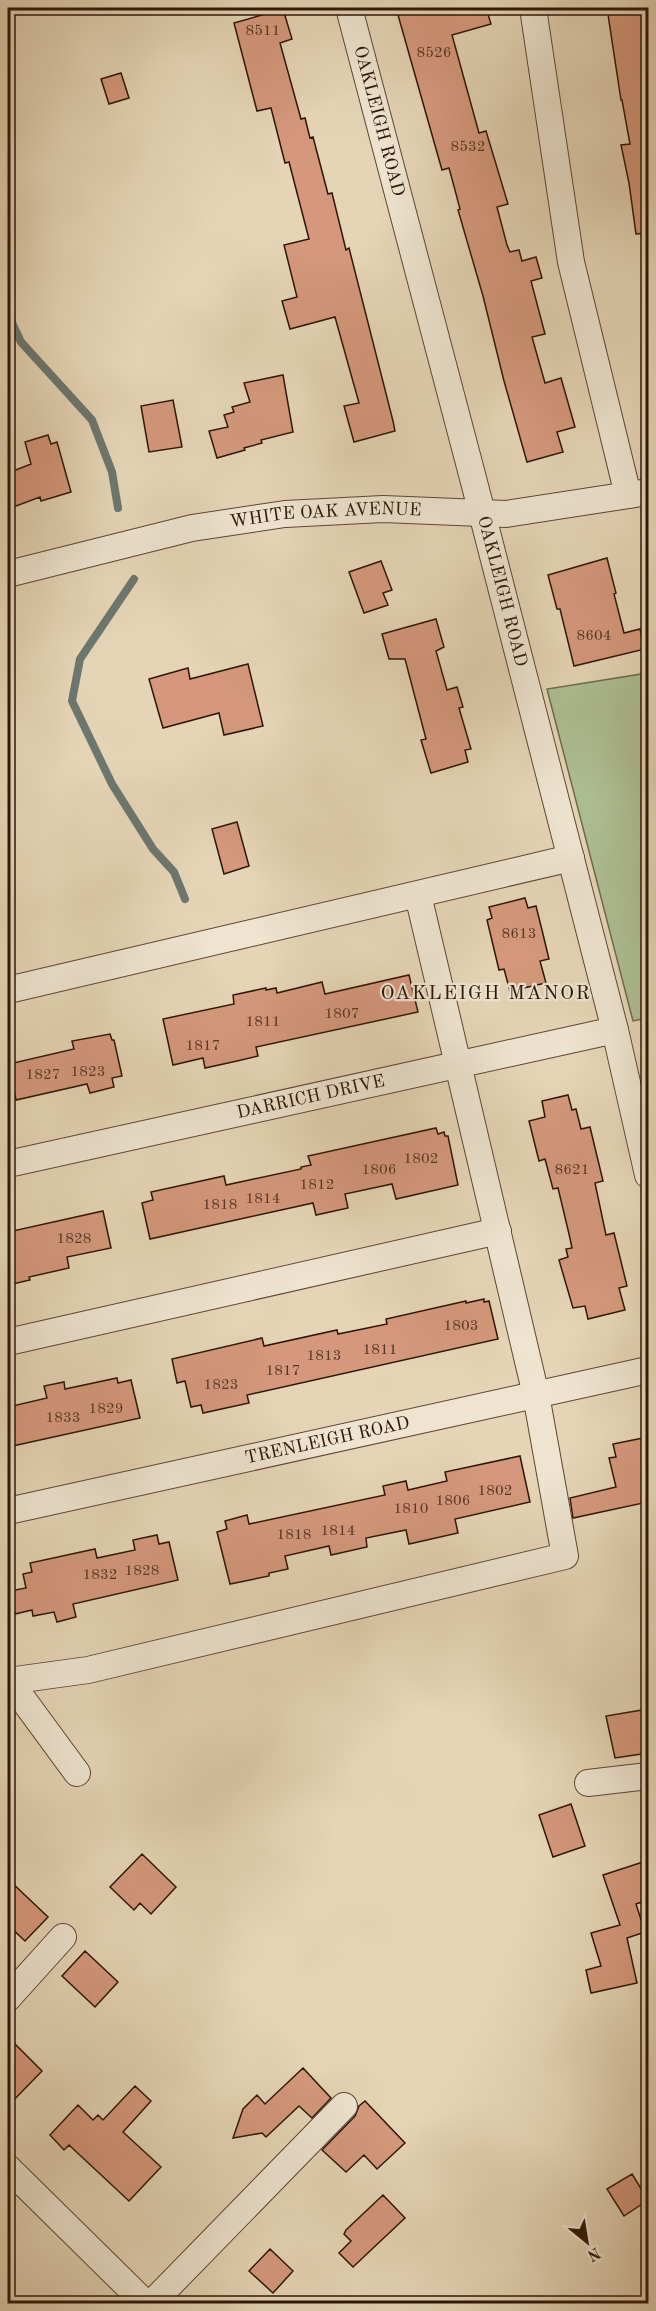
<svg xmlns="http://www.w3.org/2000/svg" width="656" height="2311" font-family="'Old Standard TT',serif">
  <rect width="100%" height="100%" fill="#e5d5b6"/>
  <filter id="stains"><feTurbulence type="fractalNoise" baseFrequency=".00333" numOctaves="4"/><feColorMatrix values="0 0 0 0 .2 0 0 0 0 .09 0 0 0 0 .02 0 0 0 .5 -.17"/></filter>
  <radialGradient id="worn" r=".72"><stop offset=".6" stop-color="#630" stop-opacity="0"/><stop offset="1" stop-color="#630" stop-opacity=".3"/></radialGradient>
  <path fill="#adbe93" stroke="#6e6a4d" stroke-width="1.5" d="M648 673V1018L633 1021 547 689Z"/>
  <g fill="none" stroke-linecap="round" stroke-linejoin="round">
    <path stroke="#6c776f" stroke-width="8" d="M8 314 21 342 92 420 112 472 118 508
      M134 579 80 659 72 701 112 784 153 849 174 872 185 899"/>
  </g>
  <path fill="#d5987c" stroke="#2e1607" stroke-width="1.5" d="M396 8H486L491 24 452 35 479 133 486 131 508 204 497 207 507 245 510 252 519 250 522 261 536 257 542 278 531 281 545 334 532 337 545 383 561 378 575 427 557 432 563 452 527 462 504 381 483 296 458 210 460 209 455 190 449 168 442 170Z
    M607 8H647L648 20V233L636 234 629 183 621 145 630 144 622 100H621Z
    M283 9 292 39 280 43 301 119 305 118 310 138 313 137 328 194 332 193 346 250 349 248 393 421 395 431 354 442 344 406 359 403 335 317 290 329 282 301 297 297 284 245 309 239 289 162 285 163 271 108 257 111 234 23Z
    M121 73 129 98 109 104 101 79Z
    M283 375 293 432 261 440 262 443 244 448 245 450 217 458 209 431 228 427 224 415 234 412 232 407 250 402 244 383Z
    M173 400 182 447 149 452 141 406Z
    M48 435 51 444 57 442 71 492 41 501 40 497 8 509V473L31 464 25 442Z
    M607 558 616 593 614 594 624 633 640 629 645 649 574 666 560 609H557L548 575Z
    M381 561 392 590 383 593 388 605 364 613 349 572Z
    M436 619 444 647 436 651 447 690 457 687 463 707 459 708 471 749 465 750 468 762 431 773 421 740 426 739 405 659H389L382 634Z
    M248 664 263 726 224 735 219 713 163 728 149 679 188 668 190 679Z
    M237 822 249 866 224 874 212 829Z
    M525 898 528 908 536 906 542 930 549 959 540 961 546 983 510 991 504 969 499 970 487 920 492 918 489 907Z
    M409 975 418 1012 256 1047 258 1056 237 1061 205 1068 203 1058 173 1065 163 1019 234 1004 233 995 266 988V990L276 988 277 993 322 982 325 994Z
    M110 1034 112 1040H114L122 1076 112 1078 114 1087 90 1093 87 1084 16 1100 9 1064 74 1049 72 1041Z
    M568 1095 572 1110 576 1109 581 1129 590 1127 603 1181 595 1183 606 1235 614 1233 627 1286 619 1288 625 1310 588 1319 585 1306 573 1308 559 1260 568 1257 566 1249 572 1248 569 1234 558 1188 553 1189 545 1159 539 1161 529 1121 545 1117 542 1101Z
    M436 1128 438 1134 444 1132 445 1136H448L458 1185 396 1199 392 1184 345 1194 348 1208 316 1215 313 1203 150 1239 142 1203 153 1200 151 1192 224 1176 226 1185 301 1169V1167L311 1165 308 1156Z
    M103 1211 111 1248 67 1257 69 1268 29 1277 30 1280 8 1285V1232Z
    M484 1299V1302L489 1301 498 1339 247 1395 249 1403 203 1413 201 1405 191 1407 185 1381 177 1383 172 1359 262 1338 264 1346 337 1330 338 1334 387 1324 386 1319 466 1301V1303Z
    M117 1378 118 1383 131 1380 140 1418 8 1447V1407L47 1398 44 1386 64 1382 65 1389Z
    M648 1437V1502L573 1518 570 1498 616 1487 609 1458 616 1457 613 1444Z
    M520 1456 530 1502 455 1519 458 1533 409 1544 406 1530 366 1538 367 1547 331 1555 329 1546 285 1556 288 1569 269 1573V1576L230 1584 217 1532 227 1529 225 1521 247 1515 249 1524 385 1495 383 1486 406 1481 408 1490 447 1481 445 1472Z
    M157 1535 159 1544 169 1542 178 1580 73 1604 76 1617 57 1622 54 1612 33 1616 32 1610 15 1614 10 1591 26 1588 23 1574 32 1572 30 1563 95 1549 97 1558 135 1550 133 1540Z
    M648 1709V1753L615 1758 606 1716Z
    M571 1804 585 1846 553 1857 539 1815Z
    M142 1854 176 1887 151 1914 140 1903 134 1910 110 1887Z
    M643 1862 648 1878V1900L636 1904 645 1932 627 1938 637 1983 591 1993 586 1970 601 1966 591 1933 620 1925 603 1875Z
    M8 1879 48 1917 25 1941 8 1925Z
    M85 1951 118 1982 95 2007 62 1976Z
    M8 2037 42 2071 8 2106Z
    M303 2068 331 2098 312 2118 299 2106 266 2137 262 2133 233 2138 243 2109 257 2095 265 2104Z
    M135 2086 151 2101 123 2132 161 2167 129 2201 69 2145 64 2150 50 2135 78 2105 93 2120 98 2115 103 2120Z
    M365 2101 405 2143 377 2169 364 2155 346 2172 322 2150 355 2116 359 2106Z
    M632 2174 648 2200 624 2216 607 2189Z
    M383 2195 405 2218 353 2267 339 2253 351 2241 344 2234 346 2230Z
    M270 2249 293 2271 273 2293 249 2271Z"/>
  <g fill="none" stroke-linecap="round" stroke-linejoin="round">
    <defs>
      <g id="minor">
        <path id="s1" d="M349 8 474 482 615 1030 648 1175"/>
        <path d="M533 8 571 262 628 495"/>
        <path id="s2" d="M8 574 192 528 285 514 383 509 506 514 648 492"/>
        <path d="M8 990 571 858"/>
        <path id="s3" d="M8 1164 615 1030"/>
        <path d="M8 1342 498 1231"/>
        <path id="s4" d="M8 1511 648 1370"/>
        <path d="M8 1679 77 1773"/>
        <path d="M8 1681 88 1670 565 1556 536 1395 418 895"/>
        <path d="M588 1783 648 1776"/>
        <path d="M8 1998 63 1937"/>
        <path d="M8 2168 146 2304"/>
        <path d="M151 2304 344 2106"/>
      </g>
    </defs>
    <use href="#minor" stroke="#5c4633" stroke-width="28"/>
    <use href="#minor" stroke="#eee4d0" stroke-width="26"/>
  </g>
  <g text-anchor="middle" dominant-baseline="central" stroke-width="4.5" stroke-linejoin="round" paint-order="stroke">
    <g font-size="15" fill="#583624">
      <text x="263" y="31">8511</text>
      <text x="434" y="53">8526</text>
      <text x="468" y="147">8532</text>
      <text x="594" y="636">8604</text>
      <text x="519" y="934">8613</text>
      <text x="342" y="1014">1807</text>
      <text x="263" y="1022">1811</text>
      <text x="203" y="1046">1817</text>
      <text x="88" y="1072">1823</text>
      <text x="43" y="1075">1827</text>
      <text x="421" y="1159">1802</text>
      <text x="379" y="1170">1806</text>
      <text x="572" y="1170">8621</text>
      <text x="317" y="1185">1812</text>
      <text x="263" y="1199">1814</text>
      <text x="220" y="1205">1818</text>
      <text x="74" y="1239">1828</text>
      <text x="461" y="1326">1803</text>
      <text x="380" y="1350">1811</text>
      <text x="324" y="1356">1813</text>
      <text x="283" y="1371">1817</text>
      <text x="221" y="1385">1823</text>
      <text x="106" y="1409">1829</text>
      <text x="63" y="1418">1833</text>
      <text x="495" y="1491">1802</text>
      <text x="453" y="1501">1806</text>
      <text x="411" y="1509">1810</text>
      <text x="338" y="1531">1814</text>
      <text x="294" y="1535">1818</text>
      <text x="142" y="1571">1828</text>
      <text x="100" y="1575">1832</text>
    </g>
    <g font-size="18" fill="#2e1607" stroke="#eee4d0">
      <text stroke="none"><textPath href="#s1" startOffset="117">OAKLEIGH ROAD</textPath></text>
      <text stroke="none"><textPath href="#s2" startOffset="324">WHITE OAK AVENUE</textPath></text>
      <text stroke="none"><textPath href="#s1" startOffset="603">OAKLEIGH ROAD</textPath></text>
      <text stroke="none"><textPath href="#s3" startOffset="310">DARRICH DRIVE</textPath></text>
      <text stroke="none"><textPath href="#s4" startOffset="327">TRENLEIGH ROAD</textPath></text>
    </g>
    <g font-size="20" letter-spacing="1.5" fill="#2e1607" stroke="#eee4d0">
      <text x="486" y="994">OAKLEIGH MANOR</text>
    </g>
  </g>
  <rect width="656" height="2311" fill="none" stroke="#e5d5b6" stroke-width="30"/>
  <rect x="9" y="9" width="638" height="2293" fill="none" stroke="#2e1607" stroke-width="3"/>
  <rect x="15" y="15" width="626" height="2281" fill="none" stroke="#2e1607" stroke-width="1.5"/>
  <g transform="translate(587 2242) rotate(150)" stroke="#eee4d0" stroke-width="4.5" paint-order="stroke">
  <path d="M0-4.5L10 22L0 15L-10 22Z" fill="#2e1607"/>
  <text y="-9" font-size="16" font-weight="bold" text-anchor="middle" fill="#2e1607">N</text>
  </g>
  <rect width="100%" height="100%" filter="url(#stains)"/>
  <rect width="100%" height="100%" fill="url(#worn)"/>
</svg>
